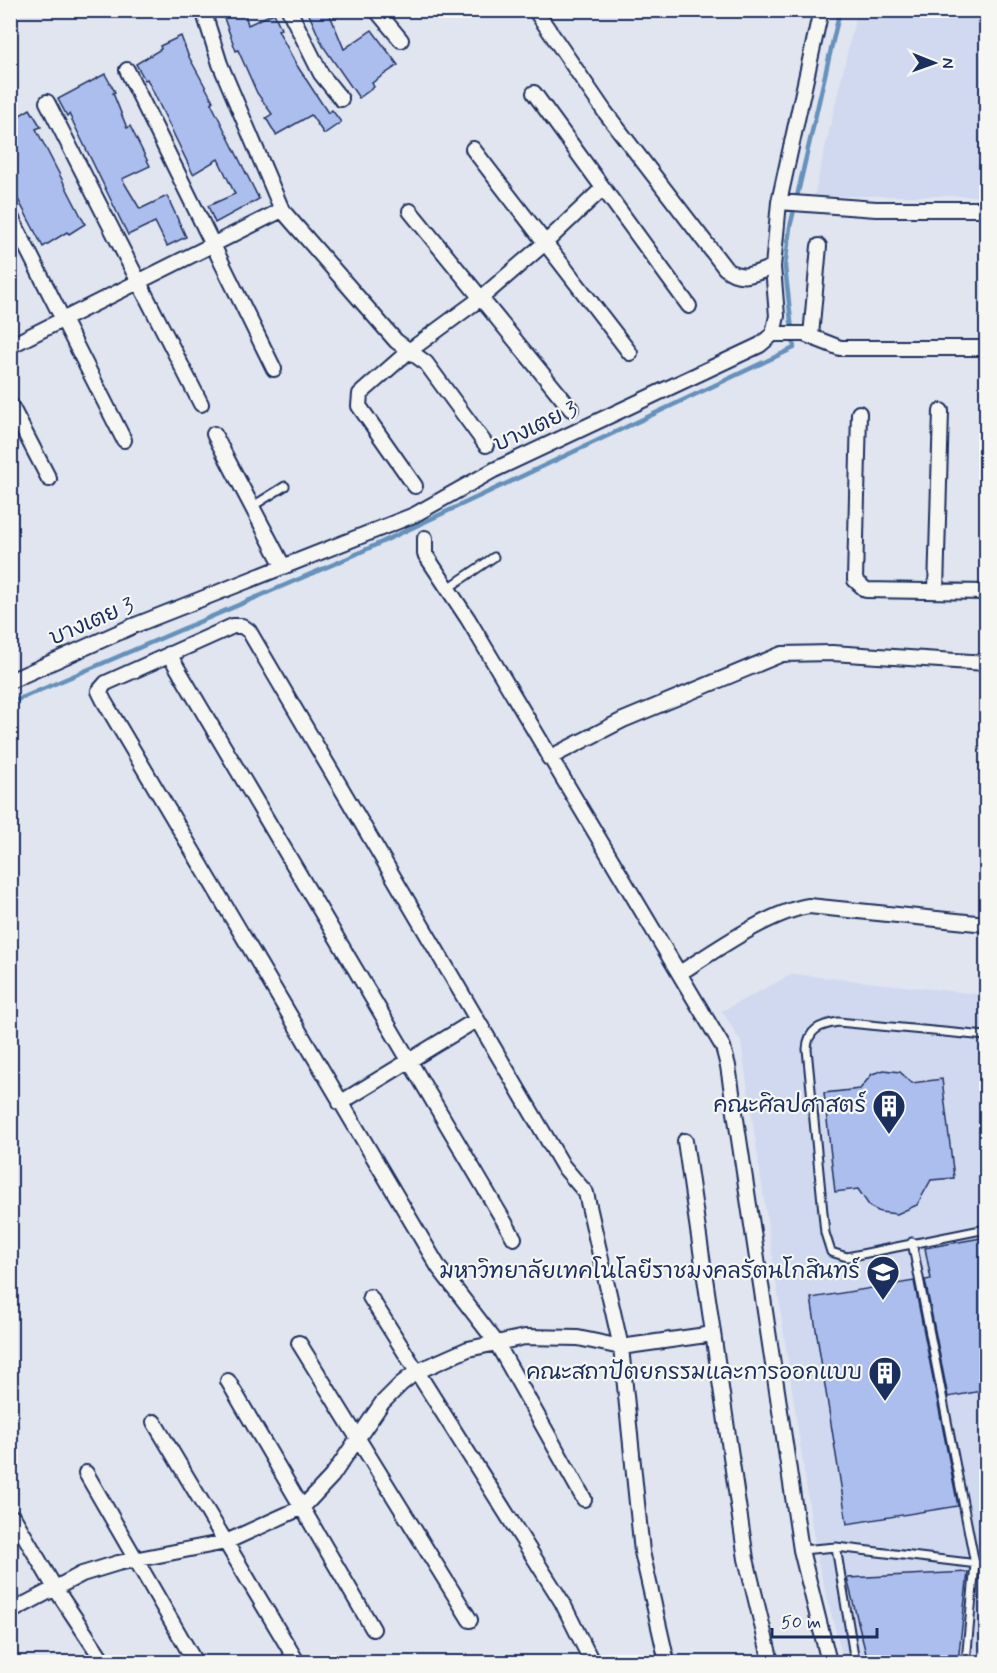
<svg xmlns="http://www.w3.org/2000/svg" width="997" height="1673" font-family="Mynerve,'Playpen Sans Thai',sans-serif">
  <rect width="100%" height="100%" fill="#e0e5f0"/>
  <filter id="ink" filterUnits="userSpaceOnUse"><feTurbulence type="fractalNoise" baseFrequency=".0167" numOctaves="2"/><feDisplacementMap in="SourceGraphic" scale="12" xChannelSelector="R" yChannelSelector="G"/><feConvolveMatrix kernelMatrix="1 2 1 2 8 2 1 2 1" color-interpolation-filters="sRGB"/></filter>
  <g filter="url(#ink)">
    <path fill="#d0d9ef" d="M857 11H986V196H814Z
      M793 974 986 995V1662H844L817 1559 741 1042 722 1011Z"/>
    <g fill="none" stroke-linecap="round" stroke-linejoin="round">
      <path stroke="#6591ba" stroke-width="4.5" d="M10 703 348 558 794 348 785 267 790 227 840 10"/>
    </g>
    <path fill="#abbeed" stroke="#1b2f5e" stroke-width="1.5" d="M221 10H244L248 25 274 13 281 29 278 30 296 64 328 113 332 110 341 122 324 134 311 115 276 135 266 118 272 114 257 93 238 50 236 51Z
      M307 10H328L344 49 372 30 398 65 372 83 374 87 359 98 323 46Z
      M181 36 188 55 213 101 211 103 259 199 215 223 208 206 235 194 218 159 193 174 147 79 145 80 136 64 161 49 160 46Z
      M105 74 115 92 113 93 127 128 130 126 150 166 122 179 140 209 167 196 186 237 167 246 155 222 128 235 69 114 67 116 58 99Z
      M30 109 41 127 36 129 85 224 69 234 67 232 43 247 10 184V121Z
      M884 1070 900 1072 912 1083 942 1079 954 1178 931 1180 917 1205 897 1214 880 1212 870 1207 858 1189 835 1192 824 1093 860 1089 872 1074Z
      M987 1237V1390L948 1397 925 1280 931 1279 925 1248Z
      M914 1281 958 1506 847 1524 811 1298Z
      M968 1572 958 1662H868L847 1578Z"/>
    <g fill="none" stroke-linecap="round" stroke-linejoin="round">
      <defs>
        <path id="lane" d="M253 506 285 486
          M447 589 494 557
          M986 1036 838 1022C820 1025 808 1029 807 1049L825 1233 831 1252 847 1257 986 1229
          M912 1242 975 1564 966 1662
          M836 1547 855 1662
          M801 1550 836 1547 986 1565"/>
        <path id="street" d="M203 10 220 64 282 210 396 341 426 363 486 445
          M289 10 321 74 341 99
          M376 10 401 40
          M535 10 605 112 725 268C741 282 755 273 773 267
          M127 70 274 369
          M534 93 689 306
          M47 102 201 404
          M473 149 630 353
          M779 202 876 209H986
          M410 211 571 409
          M10 215 124 440
          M773 334H804L840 348H986
          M811 336 819 246
          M10 346 282 210
          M10 404 49 479
          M859 413 855 580 866 590 986 592
          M214 434 283 566
          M415 486 359 406 360 394 409 351 481 298 545 243 603 188
          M425 538V554L468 619 723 1047 728 1066 801 1550 829 1662
          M936 591 941 411
          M169 654 514 1238
          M10 681 133 626 414 515 494 470 760 345 773 334 777 316 773 267 779 202 821 10
          M549 758 623 720 782 654 832 653 986 663
          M680 973C714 951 769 912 809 906L986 924
          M340 1103 476 1020
          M685 1141 746 1559 771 1662
          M370 1297 562 1602 592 1662
          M299 1343 470 1620
          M228 1381 373 1629
          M154 1422 296 1660
          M86 1473 195 1662
          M584 1499 496 1342 439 1268 104 701 99 691 106 683 233 626H242L249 631 563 1166 586 1193 621 1347 642 1552 667 1662
          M14 1518 55 1588 104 1662
          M10 1612 82 1574 118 1563 226 1542 303 1507 332 1476 382 1403 401 1384 416 1372 468 1349 525 1337 578 1338 621 1347 713 1334"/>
      </defs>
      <use href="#lane" stroke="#1b2f5e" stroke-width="11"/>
      <use href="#street" stroke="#1b2f5e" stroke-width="18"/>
      <use href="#lane" stroke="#f6f6f2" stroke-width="7"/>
      <use href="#street" stroke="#f6f6f2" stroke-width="14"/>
    </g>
  </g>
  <defs>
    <symbol id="building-pin" viewBox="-11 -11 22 30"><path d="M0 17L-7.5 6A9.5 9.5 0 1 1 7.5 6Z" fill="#1b2f5e" stroke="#f6f6f2"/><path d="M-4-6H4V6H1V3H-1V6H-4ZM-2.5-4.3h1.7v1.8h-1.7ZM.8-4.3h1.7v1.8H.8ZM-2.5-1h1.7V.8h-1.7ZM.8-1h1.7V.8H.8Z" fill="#fff"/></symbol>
    <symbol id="university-pin" viewBox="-11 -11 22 30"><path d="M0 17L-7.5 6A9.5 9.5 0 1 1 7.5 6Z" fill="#1b2f5e" stroke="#f6f6f2"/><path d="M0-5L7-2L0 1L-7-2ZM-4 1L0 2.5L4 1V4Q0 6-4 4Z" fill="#fff"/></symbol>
  </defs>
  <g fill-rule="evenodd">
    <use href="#building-pin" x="870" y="1087" width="38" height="52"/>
    <use href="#university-pin" x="864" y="1253" width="38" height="52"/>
    <use href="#building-pin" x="866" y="1354" width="38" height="52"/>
  </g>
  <g text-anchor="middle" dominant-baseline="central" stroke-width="4.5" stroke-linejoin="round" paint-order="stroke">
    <g font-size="22" fill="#1b2f5e" stroke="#f6f6f2">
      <text transform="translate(536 427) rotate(-25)">บางเตย 3</text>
      <text transform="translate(92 622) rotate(-23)">บางเตย 3</text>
    </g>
    <g font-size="22" fill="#1b2f5e" stroke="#f6f6f2" text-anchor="end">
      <text x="866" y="1106">คณะศิลปศาสตร์</text>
      <text x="860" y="1272">มหาวิทยาลัยเทคโนโลยีราชมงคลรัตนโกสินทร์</text>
      <text x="862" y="1373">คณะสถาปัตยกรรมและการออกแบบ</text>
    </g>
  </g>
  <rect width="997" height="1673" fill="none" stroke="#f6f6f2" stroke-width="36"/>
  <rect x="18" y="18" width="961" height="1637" fill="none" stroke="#1b2f5e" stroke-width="2" filter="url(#ink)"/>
  <g transform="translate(934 63) rotate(91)" stroke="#f6f6f2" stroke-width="4.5" paint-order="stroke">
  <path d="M0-4.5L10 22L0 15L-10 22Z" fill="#1b2f5e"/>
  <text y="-9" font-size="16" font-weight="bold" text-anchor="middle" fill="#1b2f5e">N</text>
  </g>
  <path d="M772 1628v9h105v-9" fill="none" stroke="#1b2f5e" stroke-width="3"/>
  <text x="781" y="1628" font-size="18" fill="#1b2f5e" stroke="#f6f6f2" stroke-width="4.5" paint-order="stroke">50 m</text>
</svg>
